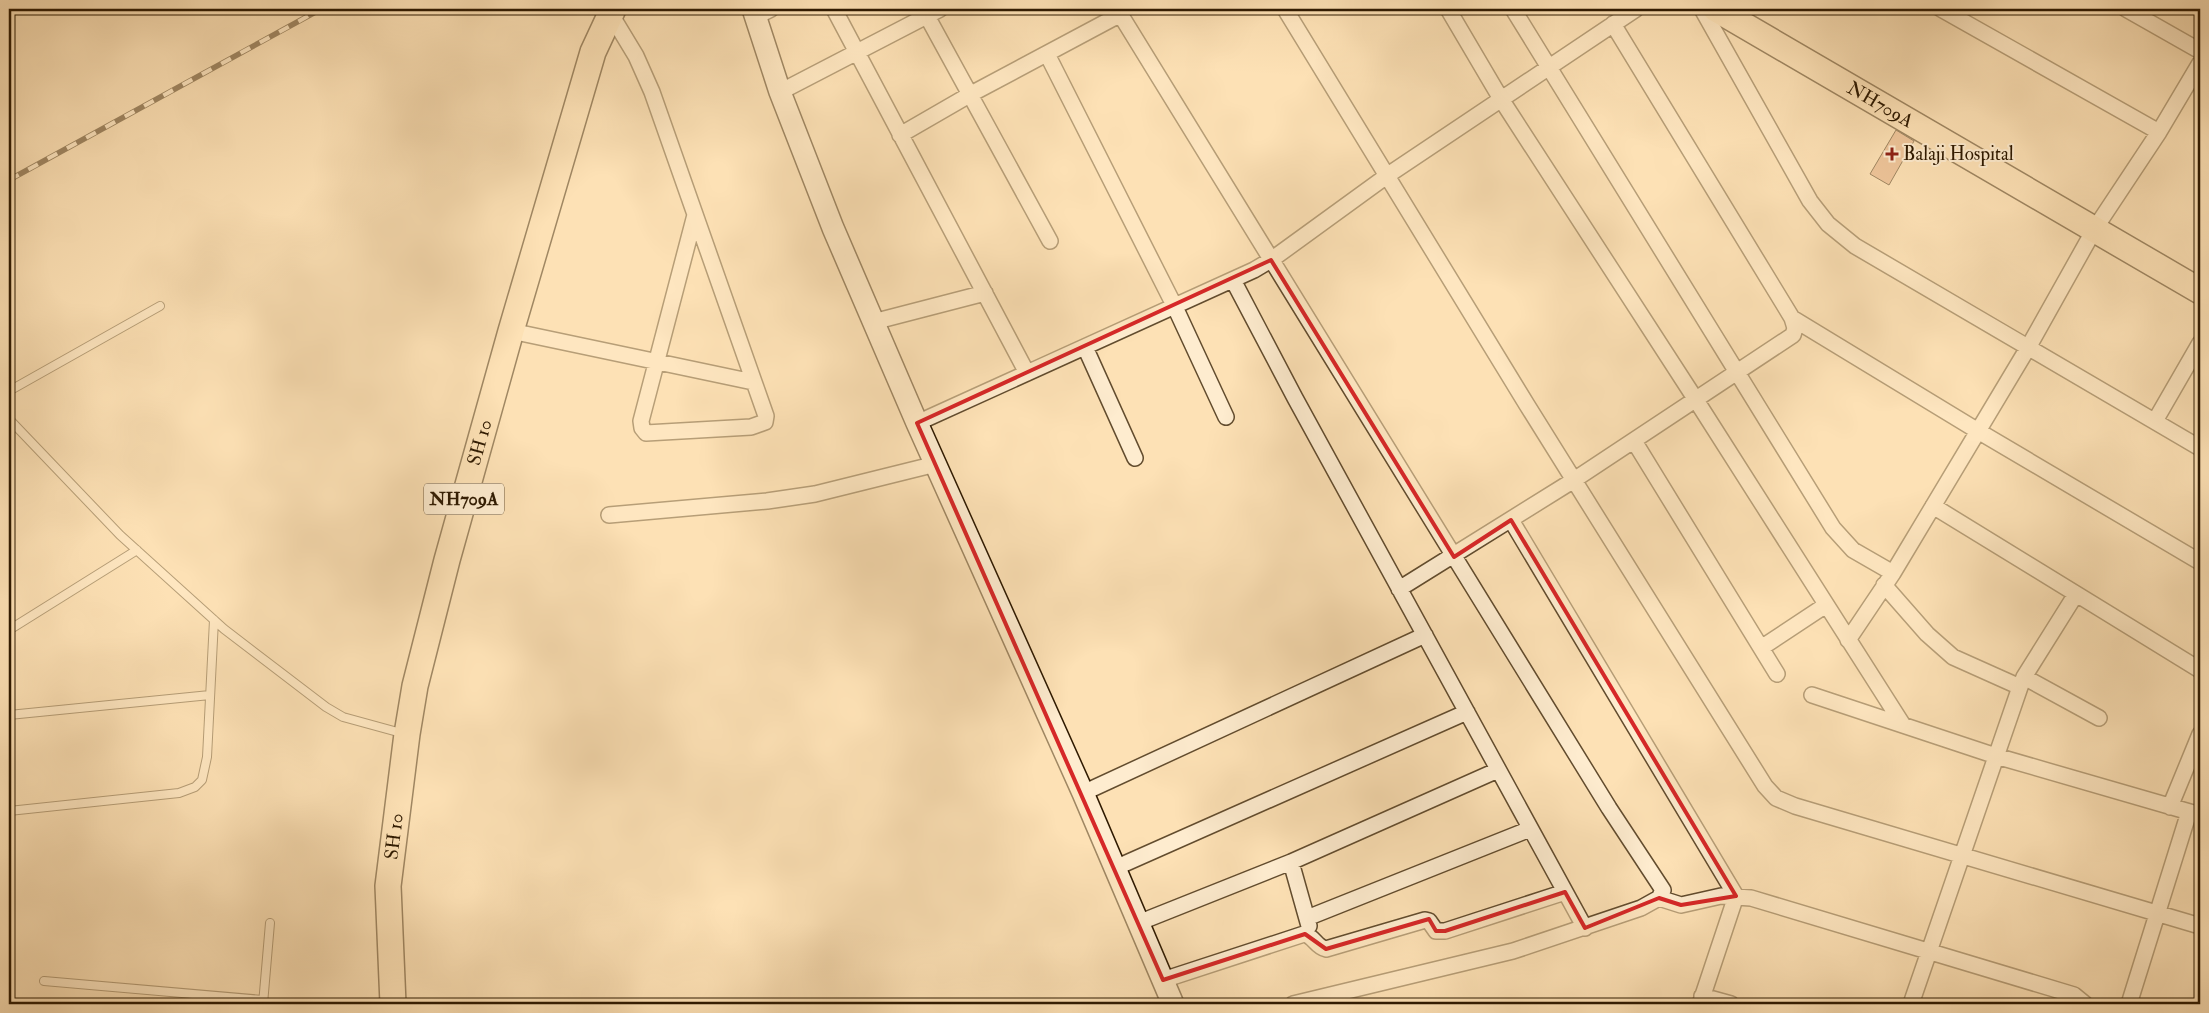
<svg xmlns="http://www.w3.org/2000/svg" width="2209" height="1013" font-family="'IM FELL Double Pica',serif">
  <rect width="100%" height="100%" fill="#fde1b5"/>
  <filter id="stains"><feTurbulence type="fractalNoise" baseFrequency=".004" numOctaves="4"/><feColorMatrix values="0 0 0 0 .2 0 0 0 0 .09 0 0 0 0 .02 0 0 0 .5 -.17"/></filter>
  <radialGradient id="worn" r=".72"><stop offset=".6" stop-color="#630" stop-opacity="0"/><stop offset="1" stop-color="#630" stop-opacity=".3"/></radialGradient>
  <path fill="#dda47d" stroke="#2f1a01" d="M1896 130 1914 141 1889 185 1870 174Z"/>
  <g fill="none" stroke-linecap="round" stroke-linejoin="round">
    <defs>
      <path id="service" d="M9 391 160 306
        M9 419 120 535 224 629 326 707 343 717 405 734
        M9 630 137 550
        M9 715 210 695
        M9 811 179 793 195 787 202 780 207 757 214 620
        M44 981 263 1000
        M263 1004 270 923"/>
      <path id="minor" d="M834 9 1027 373
        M1117 9 1609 808 1663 890 1659 898 1641 908 1513 951 1293 1004
        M1285 9 1527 405 1765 786 1776 798 1795 806 2200 926
        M1448 9 1501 99 1696 400 1903 725
        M1513 9 1833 528 1853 550 1893 573
        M1702 9 1810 201 1828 224 1855 246 2200 448
        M1941 9 2159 132
        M2126 9 2200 51
        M610 13 636 56 652 92 766 416 765 422 751 427 646 433 642 428 641 421 695 215
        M927 16 1050 241
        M755 17 771 9
        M1047 54 1175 307 1226 417
        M780 92 940 9
        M900 135 971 94 1121 14
        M1233 280 1295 398 1585 928
        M1792 318 1978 431 2200 562
        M873 322 985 293
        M511 331 753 382
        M1085 347 1135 458
        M2155 421 2200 343
        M917 423 1254 270 1271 260 1388 175 1636 9
        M1634 441 1777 674
        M1933 506 2200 670
        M609 515 767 501 815 494 936 464
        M1511 520 1736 896 1700 1004
        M1884 585 1927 634 1953 657 2020 687
        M1399 589 1574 480 1793 335 1795 328 1792 318 1613 24
        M1848 640 1893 573 2029 346 2094 230 2159 132 2200 63
        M1761 648 1826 605
        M2024 677 2099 718
        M1812 695 1996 756 2200 815
        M1083 793 1425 635
        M2170 807 2200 734
        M1291 862 1309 926
        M1115 868 1467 712
        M1659 898 1681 905 1721 896 1751 898 2074 995 2085 1004
        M1307 918 1530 829
        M1138 923 1291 862 1498 770
        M1163 980 1304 934C1314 936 1316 947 1326 949L1425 920 1429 921 1436 931H1445L1565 892
        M1702 996 1731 1004
        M1911 1004 2020 687 2024 677 2076 594
        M2129 1004 2189 812"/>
      <path id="secondary" d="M753 9 780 92 833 228 917 423 1083 793 1173 1004"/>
      <g id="trunk">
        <path id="s1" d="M1716 9 2200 291"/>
        <path id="s2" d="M393 1004 388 886 407 734 415 686 447 560 511 331 593 52 613 9"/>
      </g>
    </defs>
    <use href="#service" stroke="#624c2e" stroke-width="10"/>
    <use href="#minor" stroke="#624c2e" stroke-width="18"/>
    <use href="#secondary" stroke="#2f1a01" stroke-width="24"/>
    <use href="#trunk" stroke="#2f1a01" stroke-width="28"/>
    <use href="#service" stroke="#feeccf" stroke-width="8"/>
    <use href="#minor" stroke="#feeccf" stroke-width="15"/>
    <use href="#secondary" stroke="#feeccf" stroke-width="21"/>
    <use href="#trunk" stroke="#fde1b5" stroke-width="25"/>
    <defs>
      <path id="rail" d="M9 180 321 9"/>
    </defs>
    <use href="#rail" stroke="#2f1a01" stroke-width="5.5"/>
    <use href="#rail" stroke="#feeccf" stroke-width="4" stroke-dasharray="11" stroke-linecap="butt"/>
  </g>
  <path d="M0 0H2209V1013H0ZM1271 260 1454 557 1511 520 1736 896 1681 905 1659 898 1585 928 1565 892 1445 931H1436L1429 919 1326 949 1305 934 1163 980 917 423Z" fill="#fde1b5" fill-opacity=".55" fill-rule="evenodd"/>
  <path fill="none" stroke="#d62828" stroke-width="4" stroke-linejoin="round" d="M1271 260 1454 557 1511 520 1736 896 1681 905 1659 898 1585 928 1565 892 1445 931H1436L1429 919 1326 949 1305 934 1163 980 917 423Z"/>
  <path fill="#8f2418" stroke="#feeccf" stroke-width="2" d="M1889.5 146.5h5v5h5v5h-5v5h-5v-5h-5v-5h5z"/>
  <g text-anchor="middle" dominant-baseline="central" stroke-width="4" stroke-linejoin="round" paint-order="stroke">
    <rect fill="#feeccf" stroke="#6d593f" stroke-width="1" x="424" y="483.5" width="80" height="31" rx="4"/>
    <g font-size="18" font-weight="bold" fill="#2f1a01">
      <text x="464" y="499">NH709A</text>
    </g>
    <g font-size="19" fill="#2f1a01" stroke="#feeccf">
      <text stroke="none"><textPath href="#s1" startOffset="190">NH709A</textPath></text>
      <text stroke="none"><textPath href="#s2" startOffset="572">SH 10</textPath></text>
      <text stroke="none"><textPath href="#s2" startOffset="168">SH 10</textPath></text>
    </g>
    <g font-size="19" fill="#2f1a01" stroke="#feeccf" text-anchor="start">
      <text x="1903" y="154">Balaji Hospital</text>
    </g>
  </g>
  <rect width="2209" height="1013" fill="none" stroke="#fde1b5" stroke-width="30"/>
  <rect x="10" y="10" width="2189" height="993" fill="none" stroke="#2f1a01" stroke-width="2.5"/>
  <rect x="15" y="15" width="2179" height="983" fill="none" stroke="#2f1a01"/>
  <rect width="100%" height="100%" filter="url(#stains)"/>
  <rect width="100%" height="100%" fill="url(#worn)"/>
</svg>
